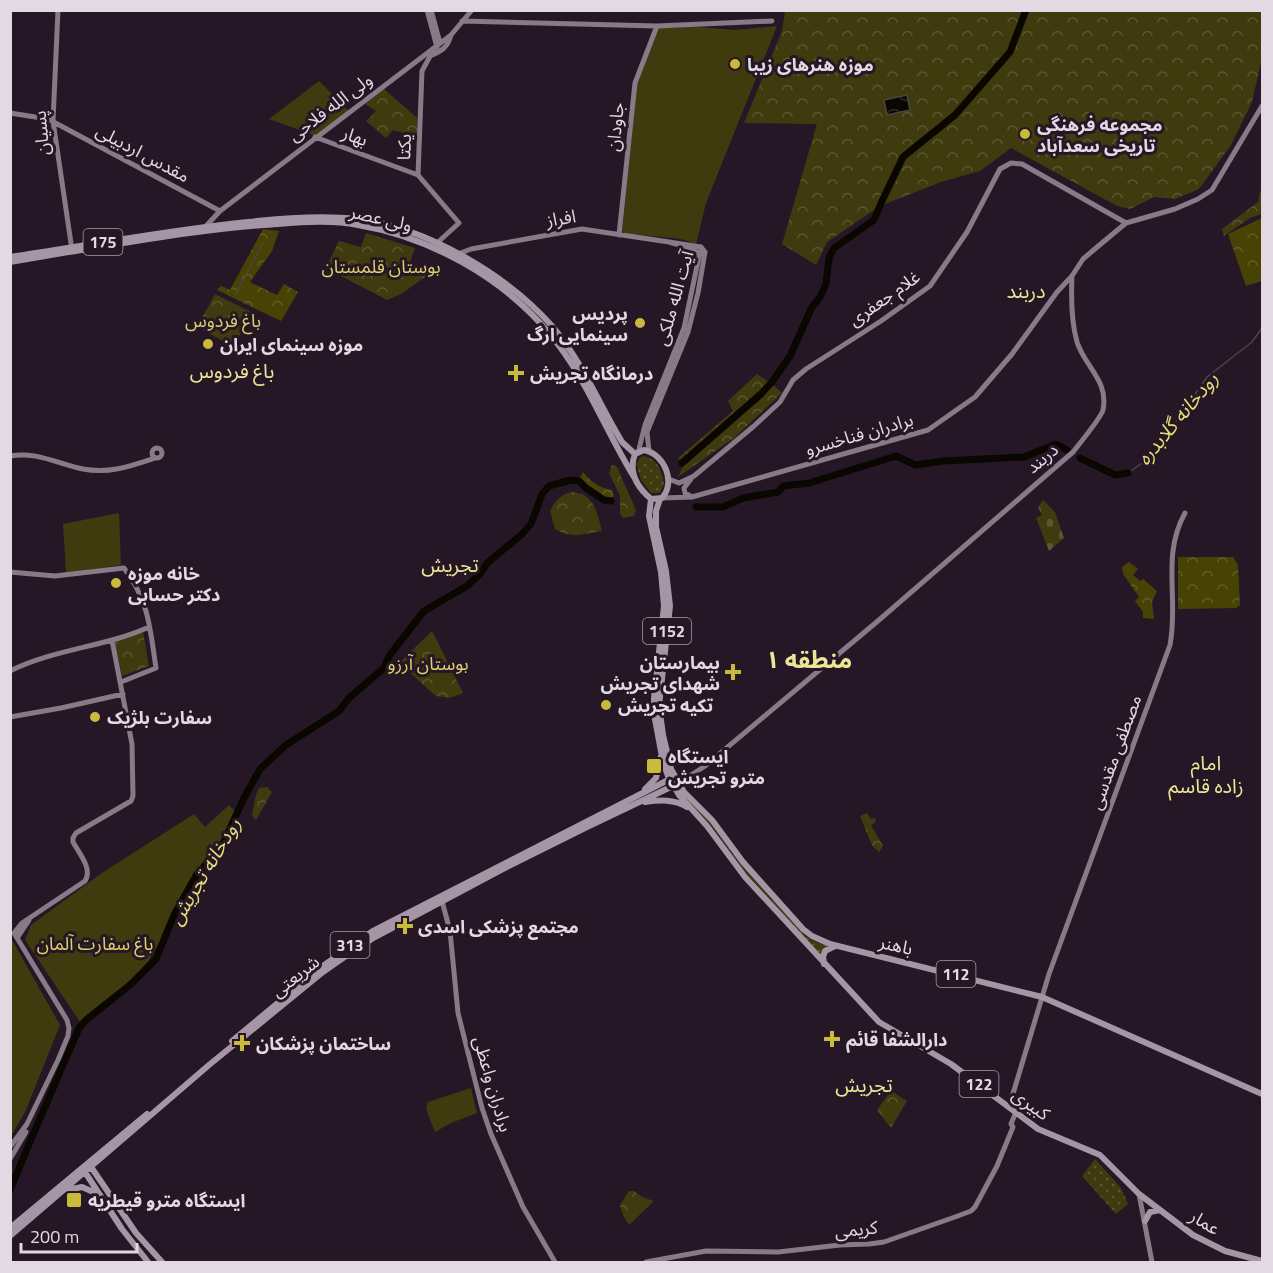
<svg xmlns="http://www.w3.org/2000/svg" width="1273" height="1273" font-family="'Titillium Web','Noto Sans Arabic',sans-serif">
  <defs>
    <pattern id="grass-dots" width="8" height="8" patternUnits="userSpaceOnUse" patternTransform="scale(1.5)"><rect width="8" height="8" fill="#403b0e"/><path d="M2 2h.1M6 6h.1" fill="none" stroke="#5b5731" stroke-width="1.8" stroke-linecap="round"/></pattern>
    <pattern id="forest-crowns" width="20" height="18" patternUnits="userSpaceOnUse" patternTransform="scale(1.5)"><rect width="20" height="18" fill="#494205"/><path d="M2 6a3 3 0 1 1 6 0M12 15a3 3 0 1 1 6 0" fill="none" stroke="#635d29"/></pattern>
    <pattern id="cemetery-stones" width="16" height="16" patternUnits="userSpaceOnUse" patternTransform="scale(1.5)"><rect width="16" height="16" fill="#403b0e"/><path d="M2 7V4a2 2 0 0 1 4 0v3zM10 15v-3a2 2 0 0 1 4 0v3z" fill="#5b5731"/></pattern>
    <pattern id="park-crowns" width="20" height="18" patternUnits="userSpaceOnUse" patternTransform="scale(1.5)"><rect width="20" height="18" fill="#403b0e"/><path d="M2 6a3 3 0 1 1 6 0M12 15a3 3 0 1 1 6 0" fill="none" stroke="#5b5731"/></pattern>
    <pattern id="water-waves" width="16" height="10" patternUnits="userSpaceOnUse" patternTransform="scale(1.5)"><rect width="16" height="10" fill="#090700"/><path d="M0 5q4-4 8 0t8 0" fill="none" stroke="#2d2b25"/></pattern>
  </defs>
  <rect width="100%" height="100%" fill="#261726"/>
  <path fill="url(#grass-dots)" d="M642 456C656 457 663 471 664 484L660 493H651L641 480 636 464Z
    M683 793 707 818 769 896 803 933 811 940 828 946 821 957 748 875 711 825 682 795Z
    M1095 1159 1121 1188 1128 1204 1116 1214 1082 1176Z"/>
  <path fill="url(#forest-crowns)" d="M1262 218V281L1246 286 1228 234Z
    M263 229 279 231 272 251 250 282 277 295 284 284 298 292 281 321 217 290 221 286 230 290Z
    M583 472C591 482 599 488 612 490L614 497H611V500C599 498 588 488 579 480Z
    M1178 557H1233L1238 565 1240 605 1236 608 1178 609Z
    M1129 562 1138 569 1133 575 1140 581 1143 579 1157 591 1152 602 1154 619 1143 618V612L1135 601 1139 597 1123 574 1122 567Z"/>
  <path fill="url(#cemetery-stones)" d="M1043 500 1055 512 1064 538 1049 551 1036 518 1042 515 1038 507Z"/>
  <path fill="url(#park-crowns)" d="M785 11H1262V58L1252 102 1231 145 1199 189 1175 199 1154 197 1130 209 1117 206 1011 148 980 171 941 182 880 206 827 242 816 265 782 244 817 124 744 123 782 31Z
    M384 89 417 118V137L393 130 386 138 366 121 376 111 365 104Z
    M1260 191H1262V214L1250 218 1224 236 1222 229 1258 202Z
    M366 233 415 248 408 267 428 275 401 294 387 300 326 268 339 241 361 247Z
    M215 294 251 312 234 347 197 327Z
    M757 374 769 382 761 392 681 461 678 458 733 411 728 401Z
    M773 385 782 393 734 438 678 477 684 464Z
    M612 465H615L617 467 636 510 634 516 623 518 620 514V496L609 473Z
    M571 492C595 493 597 513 602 531 584 534 571 539 555 529L550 511C555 501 560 495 571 492Z
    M432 631 463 693 450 698 436 696 399 663Z
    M143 632 149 666 122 676 115 642Z
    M267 787 272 792 256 820 252 815 256 795 259 788Z
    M867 813 871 819 875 818 876 822 871 825 883 846 879 852 872 845 860 816Z
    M891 1091 907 1101 891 1128 877 1110Z
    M629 1191H634L642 1197 654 1201 629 1225 623 1215 620 1205Z"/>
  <path fill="#403b0e" d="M777 26 706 203 696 244 681 239 622 233 637 84 659 28 700 27 735 30Z
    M319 81 349 111 316 136 269 119Z
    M119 513 121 565 66 573 63 524Z
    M229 805 235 811C230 822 227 835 221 845 214 856 201 865 193 876 172 908 164 946 137 975 120 993 98 1005 80 1022L25 940 31 925 102 873 194 814 205 827Z
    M11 938 60 1025 25 1112 11 1136Z
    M471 1088 477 1113 451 1123 435 1132 426 1109 428 1102Z"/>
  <path fill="url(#water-waves)" stroke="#4a4644" stroke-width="1.5" d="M907 95 910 110 887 115 884 100Z"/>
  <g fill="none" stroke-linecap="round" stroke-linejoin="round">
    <path stroke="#4a4644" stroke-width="1.5" d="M235 295 263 243
      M1128 473 1145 461 1163 441 1207 377 1252 342 1262 328"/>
    <path stroke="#090700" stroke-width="7" d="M1080 458 1115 475 1128 473
      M682 463 761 394 772 382 790 356 812 307 820 297 826 284 829 258 834 248 874 220 882 201 903 157 955 115 1010 52 1026 10
      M696 507H723L743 498 778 492 783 486 809 483 896 456 915 465 943 461 1024 457 1056 444 1067 450
      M10 1190 32 1137 79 1028 86 1020 130 985 156 959 174 915 197 874 221 848 244 798 260 769 286 745 339 711 349 698 384 668 389 656 424 611 467 586 481 573 487 563 521 535 531 524 542 494 549 486 571 480 579 481 586 488 604 500 611 501"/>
    <path stroke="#887b87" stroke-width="5" d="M58 10 53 121 72 250
      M427 10 437 47
      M431 10 440 43
      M462 21 657 26 772 21
      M434 49 422 71 418 175 459 223 437 243
      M430 56C442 51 448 47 451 35
      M10 113 48 119 220 211
      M315 137 418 175
      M206 230V226L220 211 451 35 472 10
      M619 235 635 83 657 26
      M458 254 471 249 582 229 669 242
      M700 254 690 248 669 242 701 247
      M152 453a5 5 0 1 1 10 0a5 5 0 1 1-10 0Z
      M649 451 647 432 688 332 698 293 705 252 701 247
      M638 453 645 425 684 328 701 247
      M10 456C36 451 58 464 83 469 109 474 131 466 155 458
      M669 479 679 483 694 476 754 426 780 402 793 380 806 369 881 321 930 286 967 232 1000 169 1011 163 1022 164 1126 223
      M691 479 684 488 685 493 692 497
      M662 498 692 497 928 430 975 397 1012 354 1057 292 1072 276 1083 259 1096 248 1126 223 1175 209 1198 199 1212 190 1262 106
      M10 572 55 576 124 568C149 601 150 628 156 668L121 682
      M10 671C54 649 105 647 149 627
      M10 717 61 708 123 694
      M679 783 705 766 879 620 1073 452C1079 444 1101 418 1103 410 1109 381 1085 367 1077 342 1071 321 1071 298 1072 276
      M442 901 450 931 458 1013 482 1108 491 1134 523 1207 555 1262
      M17 938 29 920
      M1009 1107 1049 974 1170 645C1179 599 1161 556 1185 513
      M10 1147 27 1124 58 1060 68 1036 69 1028 67 1020 14 933 22 923 85 881C93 869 79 853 73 842V838L76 833 131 801 133 796 132 744 112 640
      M10 1159 26 1132
      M1139 1194 1152 1262
      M646 1262 706 1251 778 1252 840 1245 869 1244 884 1242 955 1217 971 1211 975 1207 997 1166 1013 1127 1011 1124 1016 1112"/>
    <path stroke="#a696a5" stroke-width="6" d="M10 257C90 245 169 230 248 222 284 218 321 215 357 219 426 227 507 275 552 326 582 361 599 404 622 442L635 454
      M10 262C94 248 178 232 263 225 294 223 327 219 358 225 429 237 502 277 549 333 585 375 605 430 634 477
      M644 450C665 454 676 483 662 498L651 499C637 487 628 472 635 454Z
      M651 499 649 516 661 572 664 606 654 698V714L663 762 668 776 679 795 707 826 745 877 879 1022 951 1064 1038 1129 1100 1155 1139 1194 1193 1235 1225 1251 1262 1261
      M660 499 656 511V527L666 571 670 606 659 706 663 735 671 769 684 792 712 820 743 862 803 929 812 936 830 944 1042 997 1262 1094
      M645 789 656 778 661 756
      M645 802C660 800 674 799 687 807
      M824 964 823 957 825 951 835 946
      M232 1041 320 968 373 931 672 778
      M89 1164 136 1233 162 1262
      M83 1169 122 1229 148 1262
      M67 1190 82 1187 100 1195
      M1145 1221 1150 1212 1160 1210
      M10 1228 147 1114
      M10 1236 209 1065 323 972 353 951 375 937 499 871 587 827 675 785"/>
  </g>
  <g fill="#c9ba3a" stroke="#261726" stroke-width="2">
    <circle cx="735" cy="64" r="6"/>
    <circle cx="1025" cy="134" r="6"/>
    <circle cx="640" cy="323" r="6"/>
    <circle cx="208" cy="344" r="6"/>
    <path d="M513 364h6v6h6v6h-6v6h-6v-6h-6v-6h6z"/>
    <circle cx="116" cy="583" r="6"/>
    <path d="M730 663h6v6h6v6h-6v6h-6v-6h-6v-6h6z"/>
    <circle cx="606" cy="705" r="6"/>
    <circle cx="95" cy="717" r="6"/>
    <rect x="646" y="758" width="16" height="16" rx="3"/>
    <path d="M402 917h6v6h6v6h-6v6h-6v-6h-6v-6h6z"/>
    <path d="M829 1030h6v6h6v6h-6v6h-6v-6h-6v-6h6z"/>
    <path d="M239 1034h6v6h6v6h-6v6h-6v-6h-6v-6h6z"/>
    <rect x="66" y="1192" width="16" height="16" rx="3"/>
  </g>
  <g text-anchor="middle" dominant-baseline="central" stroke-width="6" stroke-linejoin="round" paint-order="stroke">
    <g fill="#261726" stroke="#aa9faa" stroke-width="1.5">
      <rect x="83.5" y="229" width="39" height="26" rx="4.5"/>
      <rect x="643" y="618" width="48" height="26" rx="4.5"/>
      <rect x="330.5" y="932" width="39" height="26" rx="4.5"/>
      <rect x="936.5" y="961" width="39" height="26" rx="4.5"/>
      <rect x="959.5" y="1071" width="39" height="26" rx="4.5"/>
    </g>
    <g font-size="16" font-weight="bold" fill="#e3d9e2">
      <text x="103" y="242">175</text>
      <text x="667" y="631">1152</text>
      <text x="350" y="945">313</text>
      <text x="956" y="974">112</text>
      <text x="979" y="1084">122</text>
    </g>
    <g font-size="18" font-weight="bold" fill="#e3d9e2" stroke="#261726" text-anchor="start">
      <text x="747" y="64">موزه هنرهای زیبا</text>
      <text x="1037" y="124">مجموعه فرهنگی<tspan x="1037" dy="21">تاریخی سعدآباد</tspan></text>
      <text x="628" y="313" text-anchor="end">پردیس<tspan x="628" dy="21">سینمایی ارگ</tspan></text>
      <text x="220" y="344">موزه سینمای ایران</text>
      <text x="530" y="373">درمانگاه تجریش</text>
      <text x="128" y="573">خانه موزه<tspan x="128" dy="21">دکتر حسابی</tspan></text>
      <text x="720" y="662" text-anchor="end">بیمارستان<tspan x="720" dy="21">شهدای تجریش</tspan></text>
      <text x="618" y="705">تکیه تجریش</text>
      <text x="107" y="717">سفارت بلژیک</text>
      <text x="668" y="756">ایستگاه<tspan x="668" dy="21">مترو تجریش</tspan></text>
      <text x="418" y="926">مجتمع پزشکی اسدی</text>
      <text x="846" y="1039">دارالشفا قائم</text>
      <text x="256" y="1043">ساختمان پزشکان</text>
      <text x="88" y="1200">ایستگاه مترو قیطریه</text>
    </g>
    <g font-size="18" fill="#e3d9e2" stroke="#261726">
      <text transform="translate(330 107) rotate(-37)">ولی‌ الله فلاحی</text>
      <text transform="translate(615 127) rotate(-84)">جاودان</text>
      <text transform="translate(41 133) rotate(-95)">پسیان</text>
      <text transform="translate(355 136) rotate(20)">بهار</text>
      <text transform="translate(404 147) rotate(-88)">یکتا</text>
      <text transform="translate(143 153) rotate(28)">مقدس اردبیلی</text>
      <text transform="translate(381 218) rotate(13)">ولی عصر</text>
      <text transform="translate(561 218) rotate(-9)">افراز</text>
      <text transform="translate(674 298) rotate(-74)">آیت الله ملکی</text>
      <text transform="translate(884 298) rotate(-35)">غلام جعفری</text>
      <text transform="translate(859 434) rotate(-16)">برادران فناخسرو</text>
      <text transform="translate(1042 458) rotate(-40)">دربند</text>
      <text transform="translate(1115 752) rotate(-70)">مصطفی مقدسی</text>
      <text transform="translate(896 945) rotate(13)">باهنر</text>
      <text transform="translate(295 976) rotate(-38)">شریعتی</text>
      <text transform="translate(493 1084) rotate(74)">برادران واعظی</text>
      <text transform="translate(1031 1104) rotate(35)">کبیری</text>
      <text transform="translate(1205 1222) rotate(31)">عمار</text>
      <text transform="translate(856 1229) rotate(-6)">کریمی</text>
    </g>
    <g font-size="18" fill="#dcd16b" stroke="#261726">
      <text x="381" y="266">بوستان قلمستان</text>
      <text x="223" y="320">باغ فردوس</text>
      <text x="428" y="663">بوستان آرزو</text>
      <text x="95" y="943">باغ سفارت آلمان</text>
    </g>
    <g font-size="20" fill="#ede596" stroke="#261726">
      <text x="1026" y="290">دربند</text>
      <text x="232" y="370">باغ فردوس</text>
      <text x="450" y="564">تجریش</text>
      <text x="1206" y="762">امام<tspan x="1206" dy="23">زاده قاسم</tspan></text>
      <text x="864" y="1084">تجریش</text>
    </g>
    <g font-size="20" font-style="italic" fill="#e6db75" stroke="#261726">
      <text transform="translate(1177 418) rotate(-50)">رودخانه گلابدره</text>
      <text transform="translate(204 871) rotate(-59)">رودخانه تجریش</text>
    </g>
    <g font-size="24" font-weight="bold" fill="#ede596" stroke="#261726">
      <text x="809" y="659">منطقه ۱</text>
    </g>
  </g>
  <rect width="1273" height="1273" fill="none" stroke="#e3d9e2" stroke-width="24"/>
  <path d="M21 1243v9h116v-9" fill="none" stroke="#e3d9e2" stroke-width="3"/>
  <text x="30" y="1243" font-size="18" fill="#e3d9e2" stroke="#261726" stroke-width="4.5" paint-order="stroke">200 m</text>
</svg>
